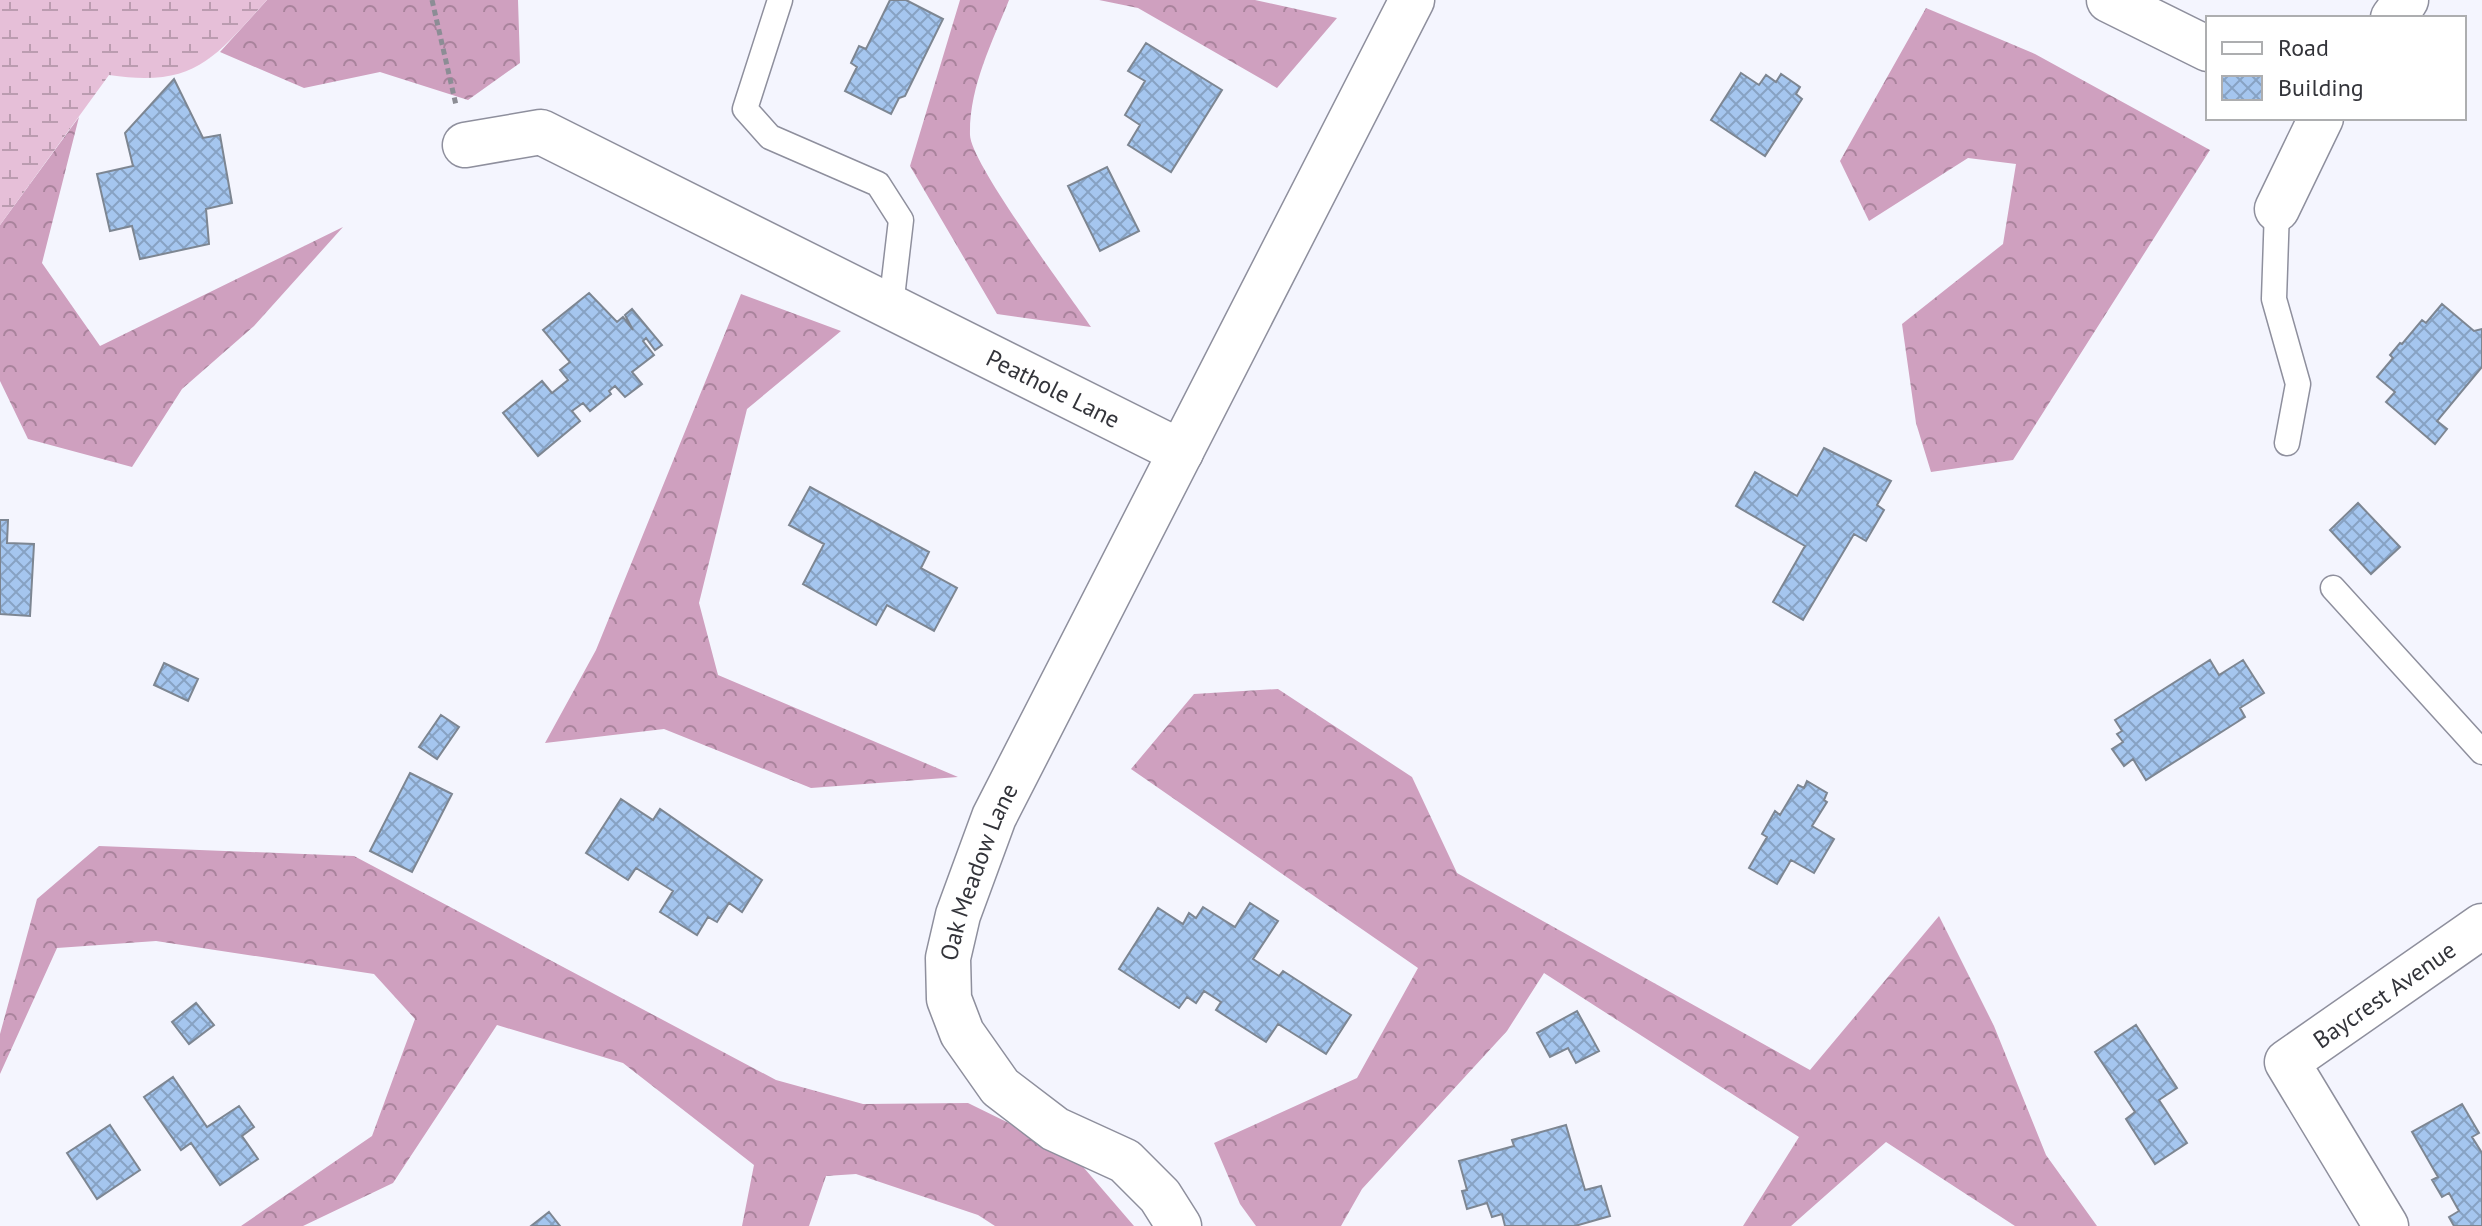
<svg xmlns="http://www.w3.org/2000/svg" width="2482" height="1226" font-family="'PT Sans',sans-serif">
  <defs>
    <pattern id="forest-crowns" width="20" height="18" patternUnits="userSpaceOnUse" patternTransform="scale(2)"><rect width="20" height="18" fill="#cfa0bf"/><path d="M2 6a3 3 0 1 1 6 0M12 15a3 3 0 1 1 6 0" fill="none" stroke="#a9839c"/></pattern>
    <pattern id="wetland-marsh" width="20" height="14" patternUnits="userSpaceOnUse" patternTransform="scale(2)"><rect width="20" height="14" fill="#e6bfd8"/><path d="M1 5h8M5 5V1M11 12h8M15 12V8" fill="none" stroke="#bb9cb0"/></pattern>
    <pattern id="building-cross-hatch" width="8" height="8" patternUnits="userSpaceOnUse" patternTransform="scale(2)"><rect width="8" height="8" fill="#a5c6ef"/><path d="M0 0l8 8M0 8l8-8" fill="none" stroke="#87a2c3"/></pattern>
  </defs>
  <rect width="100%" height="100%" fill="#f4f5fe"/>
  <path fill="url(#forest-crowns)" d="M267 0H518L520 63 468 100 380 72 304 88 220 52Z
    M960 0H1009C992 43 969 87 970 135 971 164 1070 296 1091 327L997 314 910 166Z
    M1099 0H1255L1337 18 1277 88 1138 8Z
    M1926 8 2035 54 2210 150 2013 460 1931 472 1916 423 1902 324 2003 244 2016 164 1968 158 1869 221 1840 161Z
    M79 117 42 263 100 346 343 227 254 326 182 389 132 467 28 439 0 381V225Z
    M741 294 841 331 747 409 699 603 718 675 958 777 811 788 664 729 545 743 596 650Z
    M1278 689 1412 777 1457 873 1810 1070 1939 916 1994 1026 2046 1155 2097 1226H2015L1886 1142 1791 1226H1743L1799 1137 1544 973 1507 1031 1362 1189 1341 1226H1256L1240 1204 1214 1143 1357 1078 1418 968 1131 769 1194 694Z
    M99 846 354 856 776 1080 863 1104 968 1103 1072 1154 1134 1226H995L978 1215 856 1174 826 1176 809 1226H742L754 1165 623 1063 497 1025 393 1183 303 1226H241L372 1136 415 1019 374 974 156 941 57 948 0 1074V1034L37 899Z"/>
  <path fill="url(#wetland-marsh)" d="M0 0H267C214 58 195 88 109 75L0 225Z"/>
  <path fill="url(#building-cross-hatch)" stroke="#7d8692" stroke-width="2" d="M890 0H906L943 19 905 96 899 98 891 114 845 91 857 67 851 63 859 46 866 49Z
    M1146 43 1222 90 1171 172 1128 145 1140 125 1125 115 1145 81 1128 71Z
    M1741 73 1759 85 1766 75 1776 82 1781 74 1800 87 1796 94 1802 99 1765 156 1711 120Z
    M174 79 203 138 220 135 232 203 206 209 209 244 140 259 132 226 110 231 97 174 133 166 125 133Z
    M1107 167 1139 231 1100 251 1068 186Z
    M589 293 617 322 623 317 633 330 625 315 632 309 662 345 655 350 646 338 643 341 654 355 632 372 642 384 625 397 615 386 609 391 611 394 590 411 583 403 572 411 580 421 538 456 503 413 542 381 552 393 568 380 560 370 570 362 543 330Z
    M2442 304 2474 331 2482 329V367L2437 421 2447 429 2435 444 2386 402 2395 392 2377 377 2393 358 2390 355 2400 343 2402 344 2422 320 2426 323Z
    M1824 448 1891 481 1877 505 1884 510 1866 541 1854 534 1803 620 1773 602 1805 546 1736 506 1755 472 1797 496Z
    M810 487 929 552 921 568 957 588 934 631 887 605 876 625 803 584 824 544 789 525Z
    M2358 503 2400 547 2371 574 2330 530Z
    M0 520H8L7 543 34 544 30 616 0 614Z
    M2210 660 2219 675 2243 660 2264 693 2240 708 2245 717 2146 780 2133 759 2124 766 2112 749 2123 742 2117 734 2122 731 2115 720Z
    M164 663 198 679 188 701 154 685Z
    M441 715 459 727 437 759 419 747Z
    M410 773 452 794 412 872 370 851Z
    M1807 781 1827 793 1824 800 1827 802 1812 826 1834 839 1814 873 1791 860 1777 884 1749 868 1767 837 1762 834 1775 811 1780 815 1798 785 1804 788Z
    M621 799 653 820 660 809 762 880 742 912 729 903 717 922 708 917 697 935 660 912 673 891 636 868 628 880 586 853Z
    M1250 903 1278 921 1253 959 1279 976 1283 971 1351 1015 1326 1054 1278 1024 1266 1042 1216 1010 1221 1002 1204 991 1196 1003 1187 997 1179 1008 1119 969 1158 908 1183 924 1189 913 1196 918 1203 907 1235 927Z
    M196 1003 214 1025 189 1044 172 1022Z
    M1577 1011 1599 1051 1576 1063 1568 1048 1550 1057 1537 1033Z
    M2136 1025 2177 1088 2159 1100 2187 1143 2155 1164 2126 1119 2135 1112 2095 1052Z
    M173 1077 207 1127 239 1106 254 1127 242 1136 258 1159 220 1185 191 1143 181 1150 144 1097Z
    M2462 1104 2479 1133 2472 1137 2482 1153V1226H2454L2449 1217 2459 1211 2449 1193 2442 1197 2432 1180 2438 1177 2412 1132Z
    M110 1125 140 1170 97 1199 67 1153Z
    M1566 1125 1585 1190 1601 1186 1610 1216 1575 1226H1505L1502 1214 1492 1217 1487 1203 1467 1209 1462 1191 1467 1190 1459 1161 1514 1146 1512 1140Z
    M549 1212 560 1226H531Z"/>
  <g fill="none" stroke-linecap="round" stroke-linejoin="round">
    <defs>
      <path id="lane" d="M780 0 745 109 770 137 878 184 901 220 891 306
        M2277 209 2274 299 2298 384 2287 443
        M2333 588 2482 752"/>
      <g id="street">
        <path d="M2109 0 2208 49"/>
        <path d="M2393 18 2406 0"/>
        <path id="s1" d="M465 145 541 132 1181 452"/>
        <path d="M2277 209 2321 118"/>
        <path id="s2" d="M1179 1226 1160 1196 1125 1161 1055 1129 1000 1087 962 1033 949 999 948 958 958 915 994 817 1412 0"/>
        <path id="s3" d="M2386 1226 2287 1062 2482 926"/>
      </g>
    </defs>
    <use href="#lane" stroke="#8e8f9d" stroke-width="27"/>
    <use href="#street" stroke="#8e8f9d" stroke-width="47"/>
    <path stroke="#8c8d95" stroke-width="5" stroke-dasharray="6 4" stroke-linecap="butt" d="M432 0 456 105"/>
    <use href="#lane" stroke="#fff" stroke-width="24"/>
    <use href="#street" stroke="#fff" stroke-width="44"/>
  </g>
  <g text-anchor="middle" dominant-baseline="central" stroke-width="7" stroke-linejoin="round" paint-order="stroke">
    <g font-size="24" fill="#33343a" stroke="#fff">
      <text stroke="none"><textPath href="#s1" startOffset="650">Peathole Lane</textPath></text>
      <text stroke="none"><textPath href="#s2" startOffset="466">Oak Meadow Lane</textPath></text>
      <text stroke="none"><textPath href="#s3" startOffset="310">Baycrest Avenue</textPath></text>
    </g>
  </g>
  <rect x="2206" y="16" width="260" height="104" fill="#ffffff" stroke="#adaeb0" stroke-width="2"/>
  <rect x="2222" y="42" width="40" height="12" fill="#ffffff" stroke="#adaeb0" stroke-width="2"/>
  <text x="2278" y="56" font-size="24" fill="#33343a">Road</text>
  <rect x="2222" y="76" width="40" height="24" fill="url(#building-cross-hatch)" stroke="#adaeb0" stroke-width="2"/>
  <text x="2278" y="96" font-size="24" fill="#33343a">Building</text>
</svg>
